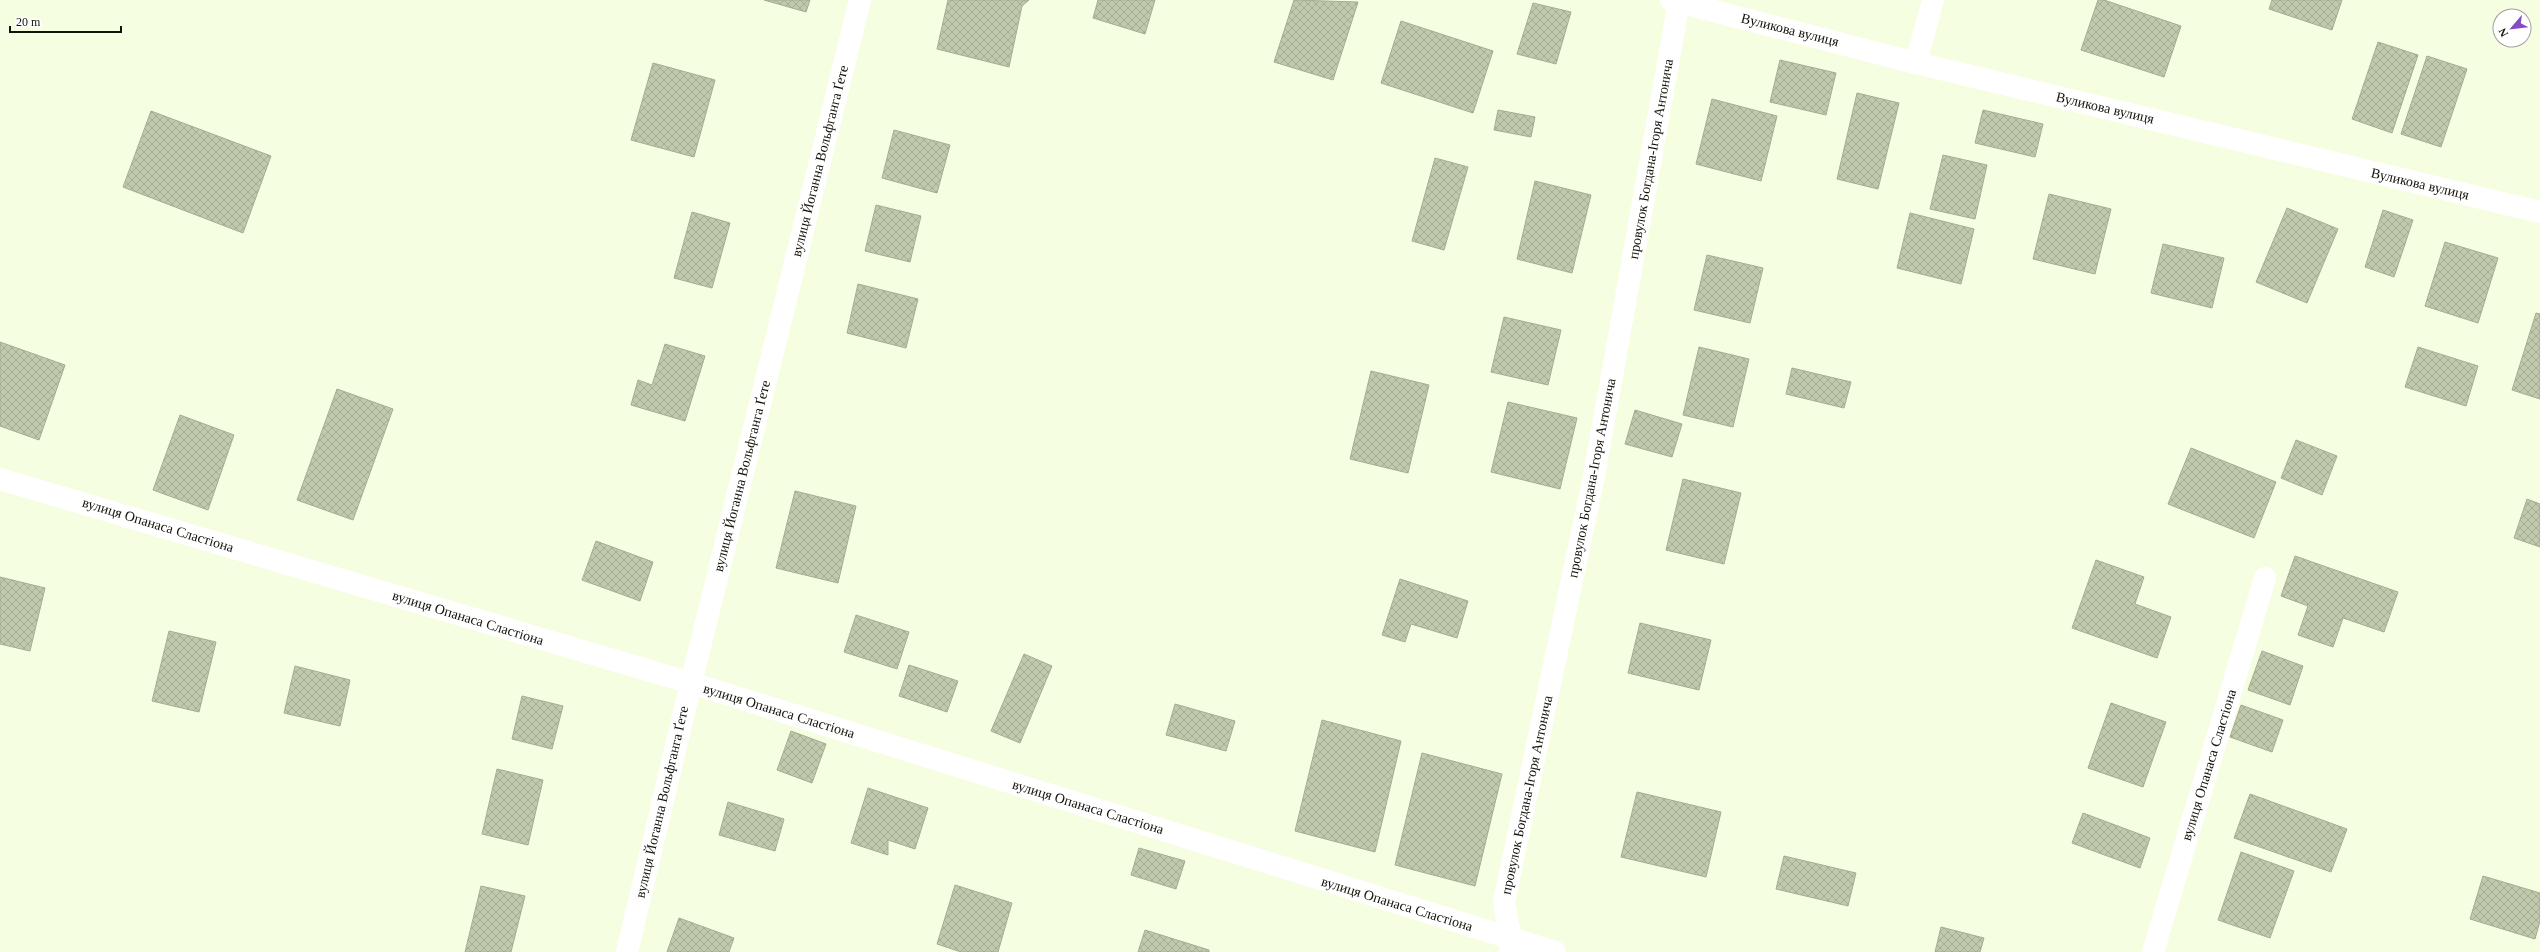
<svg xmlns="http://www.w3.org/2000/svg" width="2540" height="952" font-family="Georgia,serif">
  <defs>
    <pattern id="building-cross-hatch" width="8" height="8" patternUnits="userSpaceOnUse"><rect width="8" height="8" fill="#c1c9ad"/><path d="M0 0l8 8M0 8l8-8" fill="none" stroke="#a5ac94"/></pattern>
  </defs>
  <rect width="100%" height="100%" fill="#f6fee2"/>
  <path fill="url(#building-cross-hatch)" stroke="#a4ac91" d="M764 0H810L806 12Z
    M948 0H1029L1022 6 1009 67 937 49Z
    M1098 0H1155L1145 34 1093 18Z
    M1294 0 1358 2 1333 80 1274 62Z
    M2098 0H2104L2181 26 2164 77 2081 50Z
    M2272 0H2342L2332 30 2269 9Z
    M1533 3 1571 12 1556 64 1517 54Z
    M1401 21 1493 51 1473 113 1381 83Z
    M2378 42 2418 55 2392 133 2352 119Z
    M2427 56 2467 69 2441 147 2401 134Z
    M1780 60 1836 73 1826 115 1770 102Z
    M653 63 715 80 694 157 631 140Z
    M1857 93 1899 103 1878 189 1837 179Z
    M1712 99 1777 116 1761 181 1696 164Z
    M1498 110 1535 117 1531 137 1494 130Z
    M1983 110 2043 124 2035 157 1975 143Z
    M151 111 271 156 243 233 123 187Z
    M894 130 950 145 937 193 882 178Z
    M1943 155 1987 165 1975 219 1930 209Z
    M1435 158 1468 167 1444 250 1412 241Z
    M1535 181 1591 195 1572 273 1517 259Z
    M2049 194 2111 209 2095 274 2033 259Z
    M876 205 921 216 910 262 865 251Z
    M2287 208 2338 229 2307 303 2256 282Z
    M2383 210 2413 220 2394 277 2365 267Z
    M692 212 730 223 712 288 674 278Z
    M1910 213 1974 229 1961 284 1897 268Z
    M2445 242 2498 258 2478 323 2425 306Z
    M2163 244 2224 258 2212 308 2151 293Z
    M1707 255 1763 268 1750 323 1694 310Z
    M858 284 918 299 906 348 847 333Z
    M2536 313 2540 314V399L2512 390Z
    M1504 317 1561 330 1548 385 1491 372Z
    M0 342 65 365 39 440 0 426Z
    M665 344 705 356 685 421 631 405 638 380 652 385Z
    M1699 347 1749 359 1733 427 1683 415Z
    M2418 347 2478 366 2466 406 2405 387Z
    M1792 368 1851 382 1844 408 1786 394Z
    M1371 371 1429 385 1408 473 1350 459Z
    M337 389 393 409 353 520 297 500Z
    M1508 402 1577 418 1560 489 1491 472Z
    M1635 410 1682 424 1672 457 1625 444Z
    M180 415 234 435 208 510 153 490Z
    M2296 440 2337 456 2322 495 2281 478Z
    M2191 448 2276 482 2254 538 2168 504Z
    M1683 479 1741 493 1724 564 1666 550Z
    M795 491 856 506 838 583 776 568Z
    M2527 499 2540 504V547L2514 538Z
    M596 541 653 562 640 601 582 580Z
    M2295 556 2398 592 2384 632 2343 618 2333 647 2298 635 2308 606 2281 596Z
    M2096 560 2144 577 2135 604 2171 617 2157 658 2072 628Z
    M0 577 45 588 30 651 0 644Z
    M1400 579 1468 601 1457 638 1411 624 1405 642 1382 635Z
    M856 615 909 632 897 669 844 652Z
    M1640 623 1711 640 1699 690 1628 673Z
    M169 631 216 642 199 712 152 701Z
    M2262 651 2303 666 2290 705 2248 690Z
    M1024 654 1052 666 1020 743 991 731Z
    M909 665 958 681 947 712 899 696Z
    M295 666 350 680 340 726 284 713Z
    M522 696 563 706 552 749 512 739Z
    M2111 703 2166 722 2143 787 2088 768Z
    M1175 704 1235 721 1226 751 1166 735Z
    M2241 705 2283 720 2272 752 2230 737Z
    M1322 720 1401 741 1375 852 1295 831Z
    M791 731 826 744 812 783 777 770Z
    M1422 753 1502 774 1475 886 1395 865Z
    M497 769 543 780 528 845 482 834Z
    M868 788 928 808 915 849 888 840V855L851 843Z
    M1637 792 1721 812 1706 877 1621 857Z
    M2250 794 2347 829 2331 872 2234 838Z
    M728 802 784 819 775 851 719 835Z
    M2083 813 2150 838 2140 868 2072 843Z
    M1139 848 1185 861 1176 889 1131 875Z
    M2241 852 2294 871 2270 938 2218 920Z
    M1784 856 1856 873 1848 906 1776 889Z
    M2483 876 2540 893V921L2535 939 2470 919Z
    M955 885 1012 903 998 952H961L937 944Z
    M481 886 525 896 511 952H465Z
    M679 918 734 938 729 952H667Z
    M1941 927 1984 938 1980 952H1935Z
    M1145 930 1209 950V952H1138Z"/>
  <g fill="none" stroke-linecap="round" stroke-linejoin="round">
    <path stroke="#fff" stroke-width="22" d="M1916 63 1933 0"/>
    <path stroke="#fff" stroke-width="22" d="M1671 0 1916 63 2540 212
      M0 479 691 683 1555 952
      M1510 951 1511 939 1504 902 1594 476 1679 2
      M627 952 691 683 860 0
      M2153 952 2265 578"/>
  </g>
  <g text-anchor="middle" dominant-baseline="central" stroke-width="4" stroke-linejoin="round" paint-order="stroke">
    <g font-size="14" fill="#11130a" stroke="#fff">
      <text transform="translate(1790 30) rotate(14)">Вуликова вулиця</text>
      <text transform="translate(2105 108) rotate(13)">Вуликова вулиця</text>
      <text transform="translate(1651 159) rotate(-80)">провулок Богдана-Ігоря Антонича</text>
      <text transform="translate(820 161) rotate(-76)">вулиця Йоганна Вольфганга Ґете</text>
      <text transform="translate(2420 184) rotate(13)">Вуликова вулиця</text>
      <text transform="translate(742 476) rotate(-76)">вулиця Йоганна Вольфганга Ґете</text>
      <text transform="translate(1592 478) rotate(-79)">провулок Богдана-Ігоря Антонича</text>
      <text transform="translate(158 525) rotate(17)">вулиця Опанаса Сластіона</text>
      <text transform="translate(468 618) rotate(17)">вулиця Опанаса Сластіона</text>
      <text transform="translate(779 711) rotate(17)">вулиця Опанаса Сластіона</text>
      <text transform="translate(2209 765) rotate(-73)">вулиця Опанаса Сластіона</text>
      <text transform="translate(1527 795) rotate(-78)">провулок Богдана-Ігоря Антонича</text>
      <text transform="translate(662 802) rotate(-77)">вулиця Йоганна Вольфганга Ґете</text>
      <text transform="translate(1088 807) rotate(17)">вулиця Опанаса Сластіона</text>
      <text transform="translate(1397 904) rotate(17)">вулиця Опанаса Сластіона</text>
    </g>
  </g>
  <g transform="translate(2512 28) rotate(242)"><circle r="19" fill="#ffffff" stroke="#a0a19d"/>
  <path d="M0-3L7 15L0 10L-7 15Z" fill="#854cc3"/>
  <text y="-6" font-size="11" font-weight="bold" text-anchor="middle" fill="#11130a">N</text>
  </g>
  <path d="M10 26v6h111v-6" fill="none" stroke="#11130a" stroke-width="2"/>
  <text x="16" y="26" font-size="12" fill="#11130a" stroke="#ffffff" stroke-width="3" paint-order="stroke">20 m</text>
</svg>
